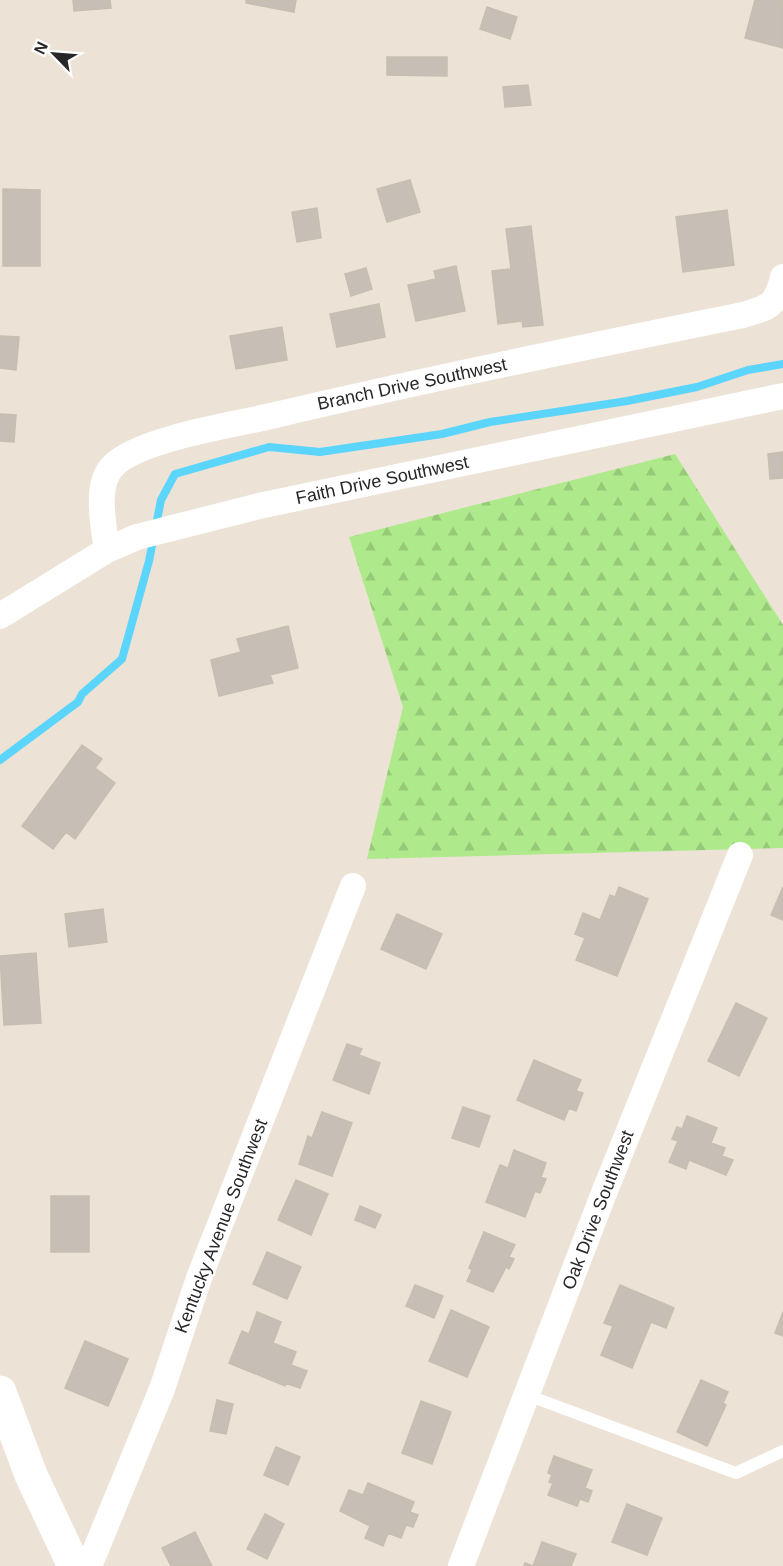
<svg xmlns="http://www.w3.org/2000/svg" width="783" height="1566" font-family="Helvetica,sans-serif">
  <defs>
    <pattern id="forest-firs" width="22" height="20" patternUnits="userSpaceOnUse" patternTransform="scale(1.5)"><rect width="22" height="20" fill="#aeea8b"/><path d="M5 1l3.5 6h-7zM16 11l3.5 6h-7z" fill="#96c978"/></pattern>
  </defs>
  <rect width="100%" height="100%" fill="#ece2d6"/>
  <path fill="url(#forest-firs)" d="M675 454 783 625V848L367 859 403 707 349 537Z"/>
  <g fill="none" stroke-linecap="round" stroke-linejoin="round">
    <path stroke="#5bd5fc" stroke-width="8" d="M0 760 78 702 82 694 122 659 149 561 161 500 175 474 269 447 320 452 442 434 490 422 627 401 697 387 748 370 783 364"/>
  </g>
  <path fill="#c7bfb6" stroke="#c7beb0" stroke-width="1.5" d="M73 0H110L111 8 74 11Z
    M246 0H296L294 12 246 3Z
    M755 0H783V48L745 38Z
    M487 7 517 17 510 39 480 29Z
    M387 57H447V76L387 75Z
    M528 85 531 105 505 107 503 87Z
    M410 180 420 212 387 222 377 189Z
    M3 189 40 190V266H3Z
    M317 208 321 238 297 242 292 212Z
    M727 210 734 265 683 272 676 217Z
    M531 226 543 325 523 327 522 321 498 324 492 271 511 269 506 229Z
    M456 266 465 311 416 321 408 285 436 279 434 271Z
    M366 268 372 289 351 296 345 274Z
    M379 304 385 337 337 347 330 314Z
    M282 327 287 360 236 369 230 336Z
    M0 336 19 337 16 370 0 368Z
    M0 414 16 415 14 442 0 441Z
    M783 452V478L770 479 768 454Z
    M288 626 298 668 270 675 273 683 219 696 211 660 241 652 237 639Z
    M82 745 102 759 95 768 115 783 75 839 66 832 53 849 22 826Z
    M619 887 648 899 617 976 576 960 585 938 575 934 583 913 600 920 610 895 615 897Z
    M783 887V920L771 915Z
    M103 909 107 942 69 947 65 914Z
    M397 914 442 934 426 969 381 949Z
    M36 953 41 1023 4 1025 0 956Z
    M736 1003 767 1018 739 1076 708 1061Z
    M347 1044 362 1049 359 1055 380 1063 369 1094 333 1080Z
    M534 1060 581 1080 576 1091 583 1093 576 1111 569 1108 564 1120 517 1100Z
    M463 1107 490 1116 479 1147 452 1138Z
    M322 1112 352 1123 332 1176 299 1164 308 1136 312 1138Z
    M687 1116 717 1128 711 1143 725 1148 722 1156 733 1160 726 1175 689 1160 686 1169 669 1162 678 1141 672 1139 677 1127 682 1129Z
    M514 1150 546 1163 541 1177 546 1179 540 1193 535 1191 525 1217 486 1202 500 1165 508 1168Z
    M296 1180 328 1194 311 1235 278 1220Z
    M51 1196H89V1252H51Z
    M360 1206 381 1215 375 1228 355 1220Z
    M484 1232 515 1245 509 1257 514 1259 509 1269 506 1267 493 1292 467 1281 472 1270 469 1268Z
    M267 1252 301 1267 287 1299 253 1284Z
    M415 1285 443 1296 434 1318 406 1306Z
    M620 1285 674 1308 666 1328 651 1322 632 1368 601 1355 613 1326 604 1323Z
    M451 1310 489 1327 467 1377 429 1361Z
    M257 1312 281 1322 273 1343 296 1352 291 1365 307 1371 300 1388 285 1383V1386L229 1363 242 1331 249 1334Z
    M783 1312V1336L775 1333Z
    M85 1341 128 1359 108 1406 65 1388Z
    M701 1380 728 1392 723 1403 726 1405 707 1446 677 1432Z
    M217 1400 233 1404 226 1434 210 1431Z
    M421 1401 451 1412 432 1464 402 1453Z
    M276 1447 300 1457 288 1485 264 1475Z
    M554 1456 592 1470 585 1488 592 1491 588 1502 580 1499 577 1506 548 1495 553 1483 549 1482 552 1475 548 1473Z
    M368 1483 414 1502 410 1512 418 1515 413 1527 406 1525 401 1538 388 1533 383 1546 365 1538 370 1526 340 1511 349 1490 363 1495Z
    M627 1504 662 1518 647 1555 612 1542Z
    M265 1514 284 1524 267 1559 247 1549Z
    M195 1532 212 1566H171L162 1548Z
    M542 1542 576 1554 571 1566H524L525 1563 533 1566Z"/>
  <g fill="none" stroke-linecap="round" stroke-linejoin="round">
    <path stroke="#fff" stroke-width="12" d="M527 1395 736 1473 783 1451"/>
    <path stroke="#fff" stroke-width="26" d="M107 550C104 527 94 485 113 466 139 439 233 425 271 416 428 379 585 347 743 315 770 307 776 306 783 277
      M0 616 107 550 137 537 259 506 783 396
      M89 1566 162 1389 199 1278 353 886
      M461 1566 602 1198 740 855"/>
    <path stroke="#fff" stroke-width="33" d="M0 1392 31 1475 74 1566"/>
  </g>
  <g text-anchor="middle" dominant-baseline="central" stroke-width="4.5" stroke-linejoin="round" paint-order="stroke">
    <g font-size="18" fill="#272727" stroke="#fff">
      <text transform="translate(412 384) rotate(-12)">Branch Drive Southwest</text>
      <text transform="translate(382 480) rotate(-12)">Faith Drive Southwest</text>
      <text transform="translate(598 1210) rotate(-69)">Oak Drive Southwest</text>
      <text transform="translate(221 1226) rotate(-69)">Kentucky Avenue Southwest</text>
    </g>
  </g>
  <g transform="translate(54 54) rotate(295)" stroke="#ffffff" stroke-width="4.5" paint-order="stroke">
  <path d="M0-4.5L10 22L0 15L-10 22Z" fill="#272727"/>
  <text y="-9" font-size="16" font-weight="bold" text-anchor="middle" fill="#272727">N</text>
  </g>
</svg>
